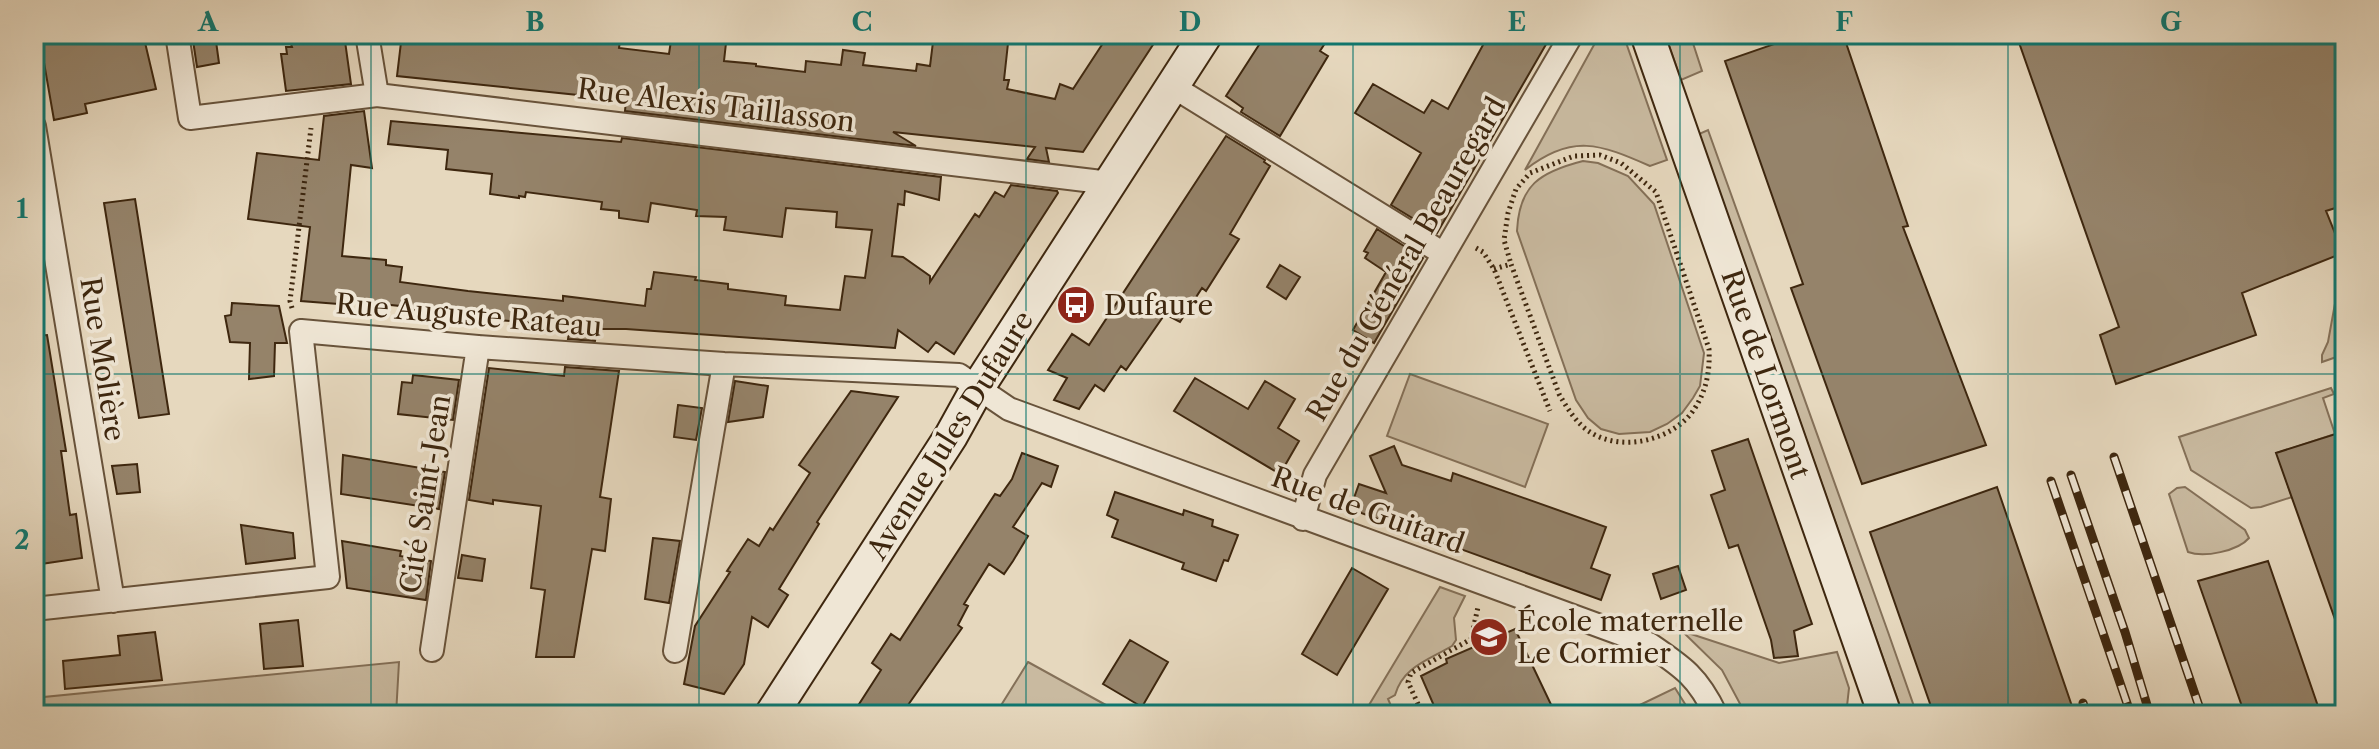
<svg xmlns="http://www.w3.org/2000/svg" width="2379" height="749" font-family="'Libre Caslon Text',serif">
  <rect width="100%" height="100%" fill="#e6d8be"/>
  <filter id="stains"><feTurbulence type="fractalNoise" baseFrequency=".0025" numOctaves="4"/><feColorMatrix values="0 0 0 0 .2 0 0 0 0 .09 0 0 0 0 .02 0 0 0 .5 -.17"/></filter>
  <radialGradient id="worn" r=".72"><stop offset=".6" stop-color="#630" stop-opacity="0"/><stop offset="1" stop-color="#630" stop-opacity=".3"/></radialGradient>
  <path fill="#c9baa0" stroke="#847058" stroke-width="2" d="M1600 34H1623L1667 160 1650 166C1600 144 1572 133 1525 170Z
    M1665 34H1690L1702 71 1681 80Z
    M1708 130 1888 632 1917 715H1903L1699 134Z
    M1583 161 1598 163 1628 176 1654 204 1704 353 1700 386 1693 398 1682 413 1667 424 1650 432 1619 434 1601 429 1588 418 1576 400 1517 231C1519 185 1540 172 1583 161Z
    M2345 291V354L2322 362V355L2328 342 2336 298Z
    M1410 374 1548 424 1525 487 1387 436Z
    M2331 388 2334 394 2323 398 2335 434 2277 453 2292 497 2261 507 2251 508 2191 470 2179 437Z
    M2185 487 2245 530 2249 538C2238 551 2204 558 2188 552L2169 494 2177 488Z
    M1440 587 1465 596 1454 618 1456 640 1452 646C1428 660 1403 667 1395 695L1388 699 1395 715H1363Z
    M1682 631 1779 663 1837 652 1849 688 1846 715H1746L1722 670Z
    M399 662 396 715H34V698Z
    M1028 662 1124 715H995Z
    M1675 688 1692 715H1619Z"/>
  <path fill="#95836a" stroke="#3e270f" stroke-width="2" d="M39 34H143L156 89 85 104 87 113 54 120Z
    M192 34H215L219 63 197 67Z
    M295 34H344L351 84 286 91 281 54H287L286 47H292L291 44 296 43Z
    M402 34H621L619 48 669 54 672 34H675L726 43 724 61 756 64V66L805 72 806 61 841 65 843 50 865 53 863 65 916 71 917 64 930 66 934 34H1009L1004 80H1009L1007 89 1055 99 1060 84 1073 89 1109 34H1160L1083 152 1046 148 1049 162 1027 159 1035 147 893 132 916 146 625 111 626 100 397 76Z
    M1266 34H1331L1320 51 1328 56 1280 136 1241 112 1243 108 1226 96Z
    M1489 34H1552L1437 233 1391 205 1421 153 1355 113 1373 84 1424 113 1432 100 1448 109Z
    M1803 34H1843L1908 226 1903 227 1986 445 1862 484 1791 288 1803 284 1725 61Z
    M2016 34H2345V205L2326 211 2343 253 2242 293 2256 335 2116 384 2100 335 2119 327Z
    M364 111 372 168 351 165 342 256 386 260V265L402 267 400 282 468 291 563 301V296L645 306 647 289H651L654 272 696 277 695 280 728 284V289L786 296 785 305 840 310 845 276 865 278 872 230 836 227 837 212 786 208 782 237 724 230 726 217 696 216 697 210 651 203 648 222 619 218V211L601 209 602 202 526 192 525 197 519 196V198L490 194 492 174 446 169 448 150 388 144 391 121 621 142 622 138 941 177 939 200 905 191 904 205 898 204 892 256 903 257 930 276V282L975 214 979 217 995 192 1004 197 1011 185 1057 191 1058 193 954 354 936 342 928 352 898 330 895 348 626 329H597L595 341 568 339 570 326 427 314V312L400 308V306L352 301 351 305 301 301 310 227 248 219 257 153 319 160 324 116Z
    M1226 136 1265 160 1264 162 1270 166 1230 234 1239 239 1206 291 1202 288 1180 322 1165 314 1126 370 1121 366 1104 391 1095 385 1079 409 1054 400 1067 378 1048 370 1072 334 1089 345Z
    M135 199 169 414 139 418 104 203Z
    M1377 229 1423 258 1374 343 1353 330 1386 272 1365 258 1368 253 1364 251Z
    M1280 265 1300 277 1286 299 1267 287Z
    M232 303 279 306 287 343H275L274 376 249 379 250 343 230 342 225 316 231 315Z
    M47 335 66 451H61L70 515 76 514 82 558 34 565V336Z
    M565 367 619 371 600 497 611 499 605 551 592 549 574 657H536L545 590 531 588 541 506 493 500V504L469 500 489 368 564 376Z
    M413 375 459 380 453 420 398 414 402 382 412 383Z
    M1195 378 1248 409 1265 381 1295 399 1278 428 1299 441 1280 474 1174 411Z
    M735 381 768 386 763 417 728 422Z
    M851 391 898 397 817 522 819 524 779 589 788 595 768 627 752 617 744 664 724 694 684 684 695 626 730 572 727 571 748 539 759 546 770 528 773 530 810 473 799 465Z
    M678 405 702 408 696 440 674 437Z
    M2345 431V638L2342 639 2276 453Z
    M1748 439 1812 624 1794 631 1798 656 1774 658 1771 640 1738 545 1729 548 1711 495 1725 490 1712 451Z
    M1394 446 1402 465 1451 481 1453 473 1606 527 1591 568 1610 575 1601 600 1350 509 1359 484 1386 493 1370 456Z
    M1022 453 1058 466 1051 487 1042 483 1013 527 1028 536 1013 561 1004 574 989 564 964 604 968 606 958 625 962 628 901 715H852L881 670 872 663 891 634 900 640 995 494 1000 496 1012 479Z
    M343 455 445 472 439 509 341 494Z
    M137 464 140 492 117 494 112 466Z
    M1997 487 2075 715H1934L1870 532Z
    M1115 492 1183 515 1184 510 1213 520 1212 526 1238 535 1228 561 1224 560 1216 581 1182 569 1184 563 1112 537 1118 520 1107 515Z
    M241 525 293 533 295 558 246 564Z
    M653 538 680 541 669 603 645 599Z
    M342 541 401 551 400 556 431 561 426 600 347 588Z
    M462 555 485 559 482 581 458 578Z
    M2268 561 2321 715H2245L2198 581Z
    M1678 566 1686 590 1661 599 1653 574Z
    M1352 568 1388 589 1337 675 1302 654Z
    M298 620 303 666 264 669 260 624Z
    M1515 629 1556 715H1438L1421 676 1447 663 1446 659Z
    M155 632 162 680 65 689 63 661 120 655 118 636Z
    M1130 640 1168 662 1142 707 1103 684Z"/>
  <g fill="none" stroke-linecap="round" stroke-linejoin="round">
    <defs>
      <path id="street" d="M177 34 190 118 377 95 1110 183
        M367 34 377 95
        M1172 86 1444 254
        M34 126 113 601
        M1303 519 1315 475 1572 34
        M34 609 328 577 301 331 478 347 724 364 959 375 1009 409 1649 644C1683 667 1698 677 1716 715
        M432 650 478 347
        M675 651 724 364"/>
      <path id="secondary" d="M1647 34 1885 715
        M771 715 951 436 977 389 1206 34"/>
    </defs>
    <use href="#street" stroke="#68533b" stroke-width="26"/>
    <use href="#secondary" stroke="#3e270f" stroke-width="36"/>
    <path stroke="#3e270f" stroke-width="5" stroke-dasharray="2 4" stroke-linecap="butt" d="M1476 248 1483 252 1494 269 1550 411
      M1494 269 1511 264 1559 394C1567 408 1577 424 1590 432 1622 453 1675 440 1695 408 1707 389 1710 370 1709 349L1656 192 1621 163 1600 155 1574 156 1530 173 1516 189 1508 213 1504 240 1511 264
      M292 308 290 301 311 128
      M1423 715 1408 682 1411 673 1471 639 1478 607"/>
    <use href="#street" stroke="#efe6d5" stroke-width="22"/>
    <use href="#secondary" stroke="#efe6d5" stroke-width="32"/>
    <defs>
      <path id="rail" d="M2114 457 2202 715
        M2071 475 2125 632 2150 715
        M2051 481 2131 715
        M2083 703 2087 715"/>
    </defs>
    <use href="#rail" stroke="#3e270f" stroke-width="9"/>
    <use href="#rail" stroke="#efe6d5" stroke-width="6" stroke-dasharray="18" stroke-linecap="butt"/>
  </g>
  <path fill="none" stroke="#0f766e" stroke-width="2" stroke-opacity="0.55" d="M371 34V715M699 34V715M1026 34V715M1353 34V715M1680 34V715M2008 34V715M34 374H2345"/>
  <defs>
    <symbol id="bus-disc" viewBox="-11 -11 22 22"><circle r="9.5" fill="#8f2418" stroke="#efe6d5"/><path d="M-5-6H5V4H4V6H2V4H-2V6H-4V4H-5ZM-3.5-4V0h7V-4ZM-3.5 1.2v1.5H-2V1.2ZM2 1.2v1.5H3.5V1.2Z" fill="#fff"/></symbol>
    <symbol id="school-disc" viewBox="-11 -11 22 22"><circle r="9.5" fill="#8f2418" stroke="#efe6d5"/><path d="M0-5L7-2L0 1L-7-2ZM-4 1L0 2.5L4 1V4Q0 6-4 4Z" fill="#fff"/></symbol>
  </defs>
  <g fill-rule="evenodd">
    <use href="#bus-disc" x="1054" y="283" width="44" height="44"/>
    <use href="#school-disc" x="1467" y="615" width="44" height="44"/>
  </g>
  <g text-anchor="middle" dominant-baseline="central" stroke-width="7" stroke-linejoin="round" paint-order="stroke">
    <g font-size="28" fill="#3e270f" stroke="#efe6d5">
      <text transform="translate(716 105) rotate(7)">Rue Alexis Taillasson</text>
      <text transform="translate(1406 259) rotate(-60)">Rue du Général Beauregard</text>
      <text transform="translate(469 315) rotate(5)">Rue Auguste Rateau</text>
      <text transform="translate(103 359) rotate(81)">Rue Molière</text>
      <text transform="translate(1766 374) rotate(71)">Rue de Lormont</text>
      <text transform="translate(950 435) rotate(-58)">Avenue Jules Dufaure</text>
      <text transform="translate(425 494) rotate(-81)">Cité Saint-Jean</text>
      <text transform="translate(1368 510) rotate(20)">Rue de Guitard</text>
    </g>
    <g font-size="28" fill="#3e270f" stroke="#efe6d5" text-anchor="start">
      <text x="1104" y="305">Dufaure</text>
      <text x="1517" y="621">École maternelle<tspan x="1517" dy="32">Le Cormier</tspan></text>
    </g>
  </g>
  <rect width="2379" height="749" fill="none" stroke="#e6d8be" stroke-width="88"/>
  <rect x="44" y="44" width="2291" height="661" fill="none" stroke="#0f766e" stroke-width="3"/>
  <g font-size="26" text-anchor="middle" font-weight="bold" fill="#0f766e">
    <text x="208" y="31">A</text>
    <text x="535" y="31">B</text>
    <text x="862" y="31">C</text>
    <text x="1190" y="31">D</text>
    <text x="1517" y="31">E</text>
    <text x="1844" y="31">F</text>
    <text x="2171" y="31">G</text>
    <text x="22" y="218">1</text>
    <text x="22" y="549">2</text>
  </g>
  <rect width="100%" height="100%" filter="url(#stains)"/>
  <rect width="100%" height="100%" fill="url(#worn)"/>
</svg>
